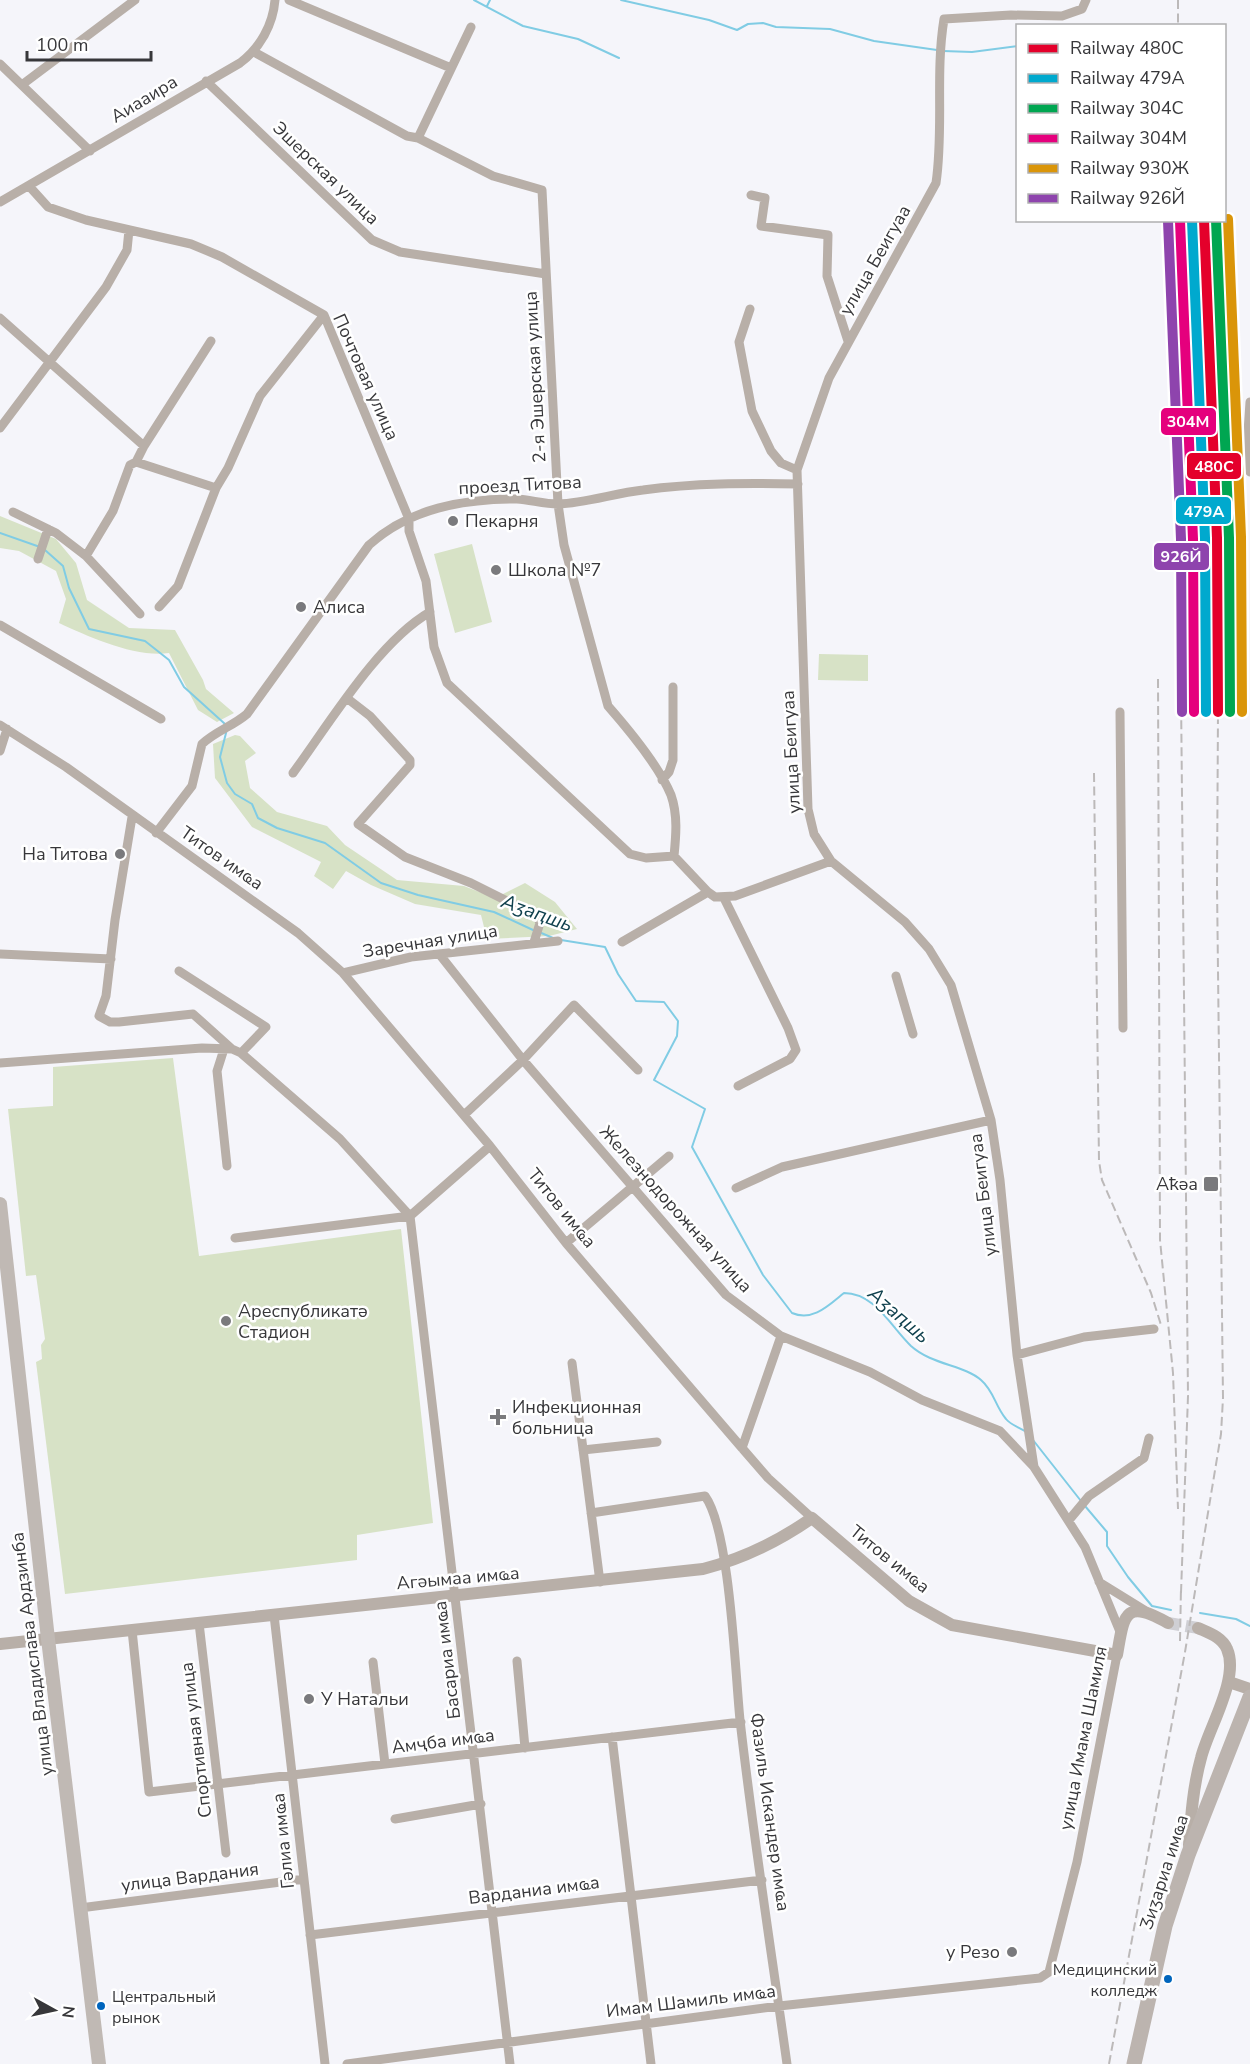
<svg xmlns="http://www.w3.org/2000/svg" width="1250" height="2064" font-family="'Nunito Sans',sans-serif">
  <rect width="100%" height="100%" fill="#f5f5fa"/>
  <path fill="#d7e2c6" d="M0 516 56 539 76 563 87 600 129 628 175 630 203 680 206 689 234 713 217 722 198 710 169 653C136 658 89 637 59 623L66 599 56 571 19 551 0 548Z
    M472 544 492 622 455 633 434 554Z
    M819 654 868 655V681L818 680Z
    M235 735 240 736 256 753 245 761 250 788 277 812 327 826 345 845 397 880 464 886 495 898 525 883 555 902 577 929 549 936 487 939 481 915 415 904 371 885 346 871 333 889 314 876 321 862 252 827 215 778 213 744Z
    M173 1058 199 1256 401 1229 433 1523 357 1535V1560L65 1594 36 1362 42 1359 41 1345 45 1339 36 1275 26 1276 8 1109 53 1106V1067Z"/>
  <g fill="none" stroke-linecap="round" stroke-linejoin="round">
    <path stroke="#80cce4" stroke-width="2" d="M474 0 523 26 578 39 619 58
      M621 0 709 20 737 30 748 24 763 23 776 27 830 29 874 41 937 50
      M487 6 490 0
      M943 51 972 52 1018 46
      M0 533 40 547
      M45 550 63 566 69 588 89 629 145 641 169 660 184 687 225 724
      M227 729 220 757 227 783 235 794 252 804 258 818 277 828 325 843 381 883 418 895 494 912 533 930
      M539 932 553 938
      M561 940 605 947 618 974 636 1001 664 1002 678 1021 677 1036 654 1080 705 1109 692 1147 763 1275 792 1313C813 1322 829 1305 844 1293 875 1293 891 1327 911 1346 932 1365 964 1365 981 1380 994 1391 995 1406 1006 1419 1010 1424 1019 1428 1025 1431
      M1033 1440 1081 1501
      M1085 1506 1107 1532V1546L1128 1577 1152 1606 1171 1610
      M1200 1613 1236 1619 1250 1626"/>
    <path stroke="#cfcfd4" stroke-width="12" stroke-dasharray="12 6" stroke-linecap="butt" d="M1168 1623 1198 1628"/>
    <path stroke="#b8afa8" stroke-width="9" d="M289 0 451 68
      M1086 0 1082 9 1062 16 1011 15 944 19C935 74 944 129 936 183L829 378 797 470 808 809 814 834 831 861 905 922 929 949 951 985 991 1120 1000 1180 1017 1355 1034 1467 1085 1547 1121 1634
      M254 52 407 136 418 138 493 176 542 190 558 504 564 545 608 706C629 730 659 766 671 795 678 815 676 836 674 856
      M0 64 90 151
      M206 81 372 240 400 252 546 274
      M23 84 135 0
      M418 138 471 27
      M29 186 48 207 86 220 191 244 222 257 324 315 409 519V531L426 581 434 647 447 683 630 854 646 858 674 856 708 892
      M751 195 765 198 761 226 828 235 827 276 848 341
      M0 202 240 63C260 48 273 25 275 0
      M750 309 739 342 752 411 771 451 781 463 797 470
      M0 318 144 446 136 462 216 488
      M1250 402 1247 447 1250 472
      M0 428 106 287 127 250 129 230
      M144 446 211 341
      M13 512 56 533 86 556 140 614
      M86 556 113 511 130 465 136 462
      M38 559 48 529
      M159 607 178 586 216 488 228 468 260 396 324 315
      M0 625 161 719
      M348 699 370 716 410 760V765L358 824 405 857 471 883 537 916 540 923 534 942
      M1120 712 1123 1028
      M0 725 66 767 298 933 343 973 490 1146 566 1243 742 1448 768 1478 812 1518
      M0 751 7 729
      M293 773C329 724 378 642 430 612
      M662 780 669 772 673 760V687
      M132 817 115 920 106 996 99 1016 110 1022H119L193 1014 232 1049
      M156 833 192 786 202 744C216 731 233 726 247 714L369 545C410 508 463 499 517 499 531 500 544 504 558 504 586 503 615 493 643 490 695 483 746 483 798 484
      M724 898 788 1028 796 1050 790 1059 738 1086
      M622 942 708 892 715 897 735 896 831 861
      M0 954 111 959
      M440 955 523 1060 726 1295 781 1336 870 1372 922 1400 1000 1431 1034 1467
      M179 971 266 1027 241 1053
      M343 973 411 957 558 941
      M896 976 913 1034
      M224 1049 217 1071 227 1166
      M0 1063 202 1048 232 1049 241 1053 340 1139 410 1216
      M464 1115 523 1060 574 1005 638 1070
      M736 1188 782 1167 991 1120
      M410 1216 510 2064
      M235 1238 410 1216 490 1146
      M566 1243 669 1156
      M1017 1355 1084 1337 1154 1329
      M572 1363 600 1582
      M742 1448 781 1336
      M583 1450 657 1442
      M591 1513 705 1496C730 1530 735 1671 740 1720 753 1835 771 1949 787 2064
      M1069 1520 1089 1496 1144 1458 1149 1438
      M1099 1582 1146 1611
      M274 1615 325 2064
      M199 1623 226 1853
      M132 1630 149 1792 741 1722
      M517 1661 525 1748
      M373 1662 385 1764
      M612 1737 651 2064
      M395 1819 481 1804
      M80 1908 304 1879
      M310 1935 762 1880
      M347 2064 779 2006 1040 1978 1049 1972 1077 1862 1117 1655"/>
    <path stroke="#b8afa8" stroke-width="12" d="M0 1644 703 1569C742 1559 779 1541 812 1518L909 1601 952 1625 1117 1655C1124 1615 1124 1598 1168 1623
      M1229 1682 1250 1689
      M1189 1845C1191 1816 1193 1787 1201 1758 1208 1729 1240 1678 1227 1649 1222 1637 1209 1633 1198 1628"/>
    <path stroke="#c0b9b4" stroke-width="14" d="M0 1204 48 1639 99 2064"/>
    <path stroke="#bcb4af" stroke-width="15" d="M1134 2064 1165 1926 1188 1855 1250 1697"/>
    <path stroke="#bcb9b9" stroke-width="2" stroke-dasharray="9 4.5" stroke-linecap="butt" d="M1178 0V26
      M1183 220 1184 354
      M1158 679 1160 1240 1173 1373 1178 1509
      M1094 773 1099 1161 1102 1180 1151 1293 1161 1325
      M1181 1593 1188 1396 1179 493 1186 407
      M1180 1641 1181 1587
      M1109 2064 1185 1652 1221 1434 1223 1398 1217 885 1218 712"/>
    <defs>
      <path id="rail-1" d="M1204 220 1217 538 1218 712"/>
      <path id="rail-2" d="M1192 220 1205 538 1206 712"/>
      <path id="rail-3" d="M1216 220 1229 538 1230 712"/>
      <path id="rail-4" d="M1180 221 1193 539 1194 712"/>
      <path id="rail-5" d="M1228 219 1241 537 1242 712"/>
      <path id="rail-6" d="M1168 221 1181 539 1182 712"/>
    </defs>
    <use href="#rail-1" stroke="#fff" stroke-width="15"/>
    <use href="#rail-2" stroke="#fff" stroke-width="15"/>
    <use href="#rail-3" stroke="#fff" stroke-width="15"/>
    <use href="#rail-4" stroke="#fff" stroke-width="15"/>
    <use href="#rail-5" stroke="#fff" stroke-width="15"/>
    <use href="#rail-6" stroke="#fff" stroke-width="15"/>
    <use href="#rail-1" stroke="#e4002b" stroke-width="10"/>
    <use href="#rail-2" stroke="#00a9ce" stroke-width="10"/>
    <use href="#rail-3" stroke="#00a651" stroke-width="10"/>
    <use href="#rail-4" stroke="#e5007d" stroke-width="10"/>
    <use href="#rail-5" stroke="#da9509" stroke-width="10"/>
    <use href="#rail-6" stroke="#8e44ad" stroke-width="10"/>
  </g>
  <g fill="#7a7a7d" stroke="#fff" stroke-width="2">
    <circle cx="453" cy="521" r="6"/>
    <circle cx="496" cy="570" r="6"/>
    <circle cx="301" cy="607" r="6"/>
    <circle cx="120" cy="854" r="6"/>
    <rect x="1203" y="1176" width="16" height="16" rx="3"/>
    <circle cx="226" cy="1321" r="6"/>
    <path d="M495 1408h6v6h6v6h-6v6h-6v-6h-6v-6h6z"/>
    <circle cx="309" cy="1699" r="6"/>
    <circle cx="1012" cy="1952" r="6"/>
  </g>
  <g fill="#0065bd" stroke="#fff" stroke-width="2">
    <circle cx="1168" cy="1979" r="5"/>
    <circle cx="101" cy="2006" r="5"/>
  </g>
  <g text-anchor="middle" dominant-baseline="central" stroke-width="5" stroke-linejoin="round" paint-order="stroke">
    <g font-size="16" fill="#37373a" stroke="#fff" text-anchor="end">
      <text x="1157" y="1970">Медицинский<tspan x="1157" dy="21">колледж</tspan></text>
      <text x="112" y="1997" text-anchor="start">Центральный<tspan x="112" dy="21">рынок</tspan></text>
    </g>
    <g font-size="18" fill="#37373a" stroke="#fff">
      <text transform="translate(144 99) rotate(-31)">Аиааира</text>
      <text transform="translate(326 173) rotate(44)">Эшерская улица</text>
      <text transform="translate(875 260) rotate(-60)">улица Беигуаа</text>
      <text transform="translate(366 377) rotate(66)">Почтовая улица</text>
      <text transform="translate(535 377) rotate(-93)">2-я Эшерская улица</text>
      <text transform="translate(520 485) rotate(-3)">проезд Титова</text>
      <text transform="translate(791 752) rotate(-93)">улица Беигуаа</text>
      <text transform="translate(222 858) rotate(35)">Титов имҩа</text>
      <text transform="translate(430 941) rotate(-9)">Заречная улица</text>
      <text transform="translate(983 1195) rotate(-97)">улица Беигуаа</text>
      <text transform="translate(562 1208) rotate(51)">Титов имҩа</text>
      <text transform="translate(676 1209) rotate(48)">Железнодорожная улица</text>
      <text transform="translate(890 1559) rotate(39)">Титов имҩа</text>
      <text transform="translate(458 1578) rotate(-5)">Агәымаа имҩа</text>
      <text transform="translate(32 1654) rotate(-97)">улица Владислава Ардзинба</text>
      <text transform="translate(447 1660) rotate(-97)">Басариа имҩа</text>
      <text transform="translate(1083 1738) rotate(-79)">улица Имама Шамиля</text>
      <text transform="translate(196 1740) rotate(-97)">Спортивная улица</text>
      <text transform="translate(443 1741) rotate(-7)">Амҷба имҩа</text>
      <text transform="translate(770 1812) rotate(82)">Фазиль Искандер имҩа</text>
      <text transform="translate(283 1841) rotate(-96)">Гәлиа имҩа</text>
      <text transform="translate(1164 1872) rotate(-72)">Ӡиӡариа имҩа</text>
      <text transform="translate(190 1877) rotate(-7)">улица Вардания</text>
      <text transform="translate(534 1890) rotate(-7)">Варданиа имҩа</text>
      <text transform="translate(691 2001) rotate(-7)">Имам Шамиль имҩа</text>
    </g>
    <g font-size="18" fill="#37373a" stroke="#fff" text-anchor="start">
      <text x="465" y="521">Пекарня</text>
      <text x="508" y="570">Школа №7</text>
      <text x="313" y="607">Алиса</text>
      <text x="108" y="854" text-anchor="end">На Титова</text>
      <text x="1198" y="1184" text-anchor="end">Аҟəа</text>
      <text x="238" y="1311">Ареспубликатә<tspan x="238" dy="21">Стадион</tspan></text>
      <text x="512" y="1407">Инфекционная<tspan x="512" dy="21">больница</tspan></text>
      <text x="321" y="1699">У Натальи</text>
      <text x="1000" y="1952" text-anchor="end">у Резо</text>
    </g>
    <g font-size="20" font-style="italic" fill="#10414e" stroke="#fff">
      <text transform="translate(537 913) rotate(20)">Аӡаԥшь</text>
      <text transform="translate(899 1315) rotate(41)">Аӡаԥшь</text>
    </g>
  </g>
  <g stroke="#fff" stroke-width="2">
    <rect x="1160" y="407" width="57" height="29" rx="6" fill="#e5007d"/>
    <rect x="1186" y="452" width="56" height="28" rx="6" fill="#e4002b"/>
    <rect x="1175" y="496" width="57" height="29" rx="6" fill="#00a9ce"/>
    <rect x="1153" y="542" width="57" height="29" rx="6" fill="#8e44ad"/>
  </g>
  <g font-size="16" text-anchor="middle" font-weight="bold" fill="#fff">
    <text x="1188" y="427">304М</text>
    <text x="1214" y="472">480С</text>
    <text x="1204" y="517">479А</text>
    <text x="1181" y="562">926Й</text>
  </g>
  <rect x="1016" y="24" width="210" height="198" fill="#ffffff" stroke="#afafb0" stroke-width="1.5"/>
  <rect x="1028" y="44" width="30" height="9" fill="#e4002b" stroke="#afafb0" stroke-width="1.5"/>
  <text x="1070" y="54" font-size="18" fill="#37373a">Railway 480С</text>
  <rect x="1028" y="74" width="30" height="9" fill="#00a9ce" stroke="#afafb0" stroke-width="1.5"/>
  <text x="1070" y="84" font-size="18" fill="#37373a">Railway 479А</text>
  <rect x="1028" y="104" width="30" height="9" fill="#00a651" stroke="#afafb0" stroke-width="1.5"/>
  <text x="1070" y="114" font-size="18" fill="#37373a">Railway 304С</text>
  <rect x="1028" y="134" width="30" height="9" fill="#e5007d" stroke="#afafb0" stroke-width="1.5"/>
  <text x="1070" y="144" font-size="18" fill="#37373a">Railway 304М</text>
  <rect x="1028" y="164" width="30" height="9" fill="#da9509" stroke="#afafb0" stroke-width="1.5"/>
  <text x="1070" y="174" font-size="18" fill="#37373a">Railway 930Ж</text>
  <rect x="1028" y="194" width="30" height="9" fill="#8e44ad" stroke="#afafb0" stroke-width="1.5"/>
  <text x="1070" y="204" font-size="18" fill="#37373a">Railway 926Й</text>
  <g transform="translate(54 2010) rotate(98)" stroke="#ffffff" stroke-width="4.5" paint-order="stroke">
  <path d="M0-4.5L10 22L0 15L-10 22Z" fill="#37373a"/>
  <text y="-9" font-size="16" font-weight="bold" text-anchor="middle" fill="#37373a">N</text>
  </g>
  <path d="M27 51v9h124v-9" fill="none" stroke="#37373a" stroke-width="3"/>
  <text x="36" y="51" font-size="18" fill="#37373a" stroke="#ffffff" stroke-width="4.5" paint-order="stroke">100 m</text>
</svg>
